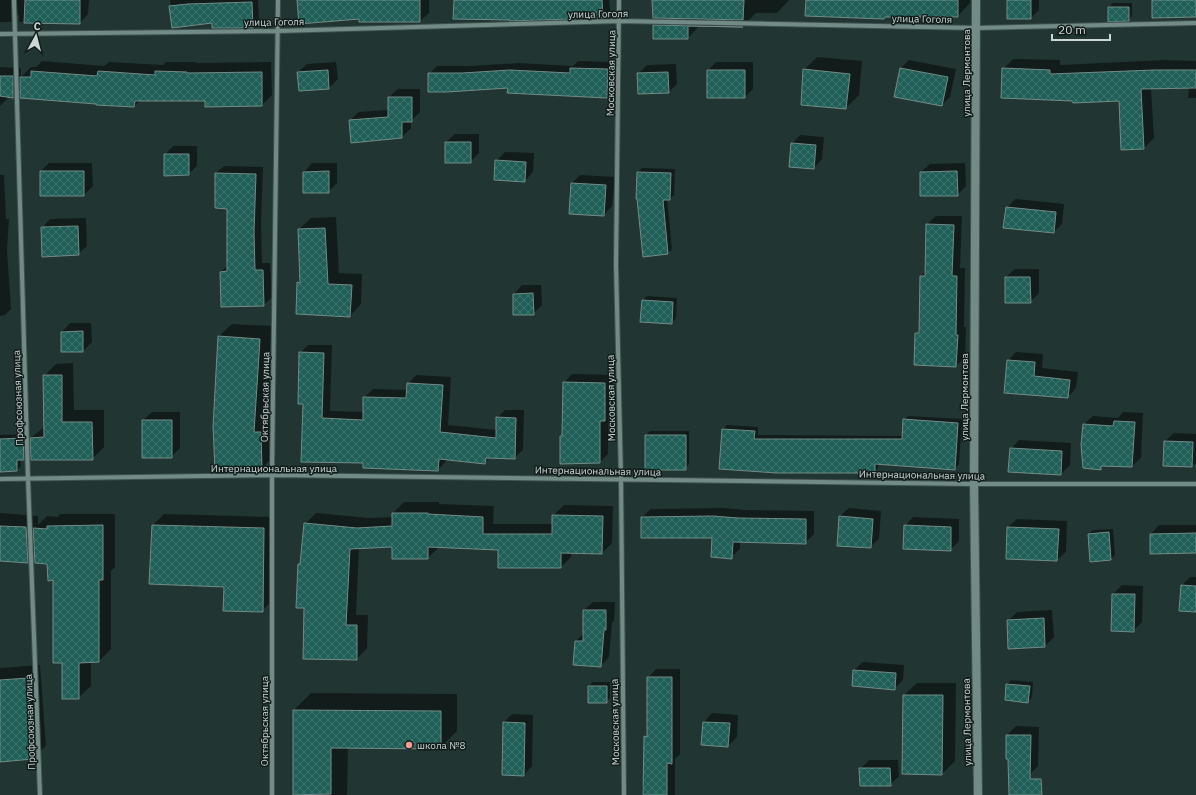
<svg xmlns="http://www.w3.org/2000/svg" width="1196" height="795" font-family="'IBM Plex Sans',sans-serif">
  <defs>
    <pattern id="building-cross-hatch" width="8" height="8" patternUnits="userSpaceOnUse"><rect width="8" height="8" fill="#1f5f57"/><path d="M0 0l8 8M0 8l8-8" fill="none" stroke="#3e756e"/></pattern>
  </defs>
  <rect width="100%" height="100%" fill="#213633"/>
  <path fill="#0007" d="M0 0H89L88 14 80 23 19 22V14L11 22H0Z
    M170 0H258L259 21 253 27 213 22 173 27Z
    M298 0H429V13L420 21 360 18Z
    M455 0H609L610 10 602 17Z
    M653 0H789L777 13H756L743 26 700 25 688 38H654V26L662 17Z
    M807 0H970V3L958 16H886L884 18Z
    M1008 0H1039V10L1031 18Z
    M1113 3H1132V16L1128 20 1109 7Z
    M817 57 862 61 859 95 846 108 804 70Z
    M1013 59 1060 60V65L1165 60 1196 61V98H1188L1189 87 1151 88 1154 138 1144 148 1120 100 1003 69Z
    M909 60 956 69 950 97 942 105 901 68Z
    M42 61 104 66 109 62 163 65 166 62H196V63L271 62 272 95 262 105 206 100H141L134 106 97 103 21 88 13 96 9 97 0 106V67L21 68V77L31 67H36Z
    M578 61 615 62 614 90 607 97 509 87 429 74 437 66H470L518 63 573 66Z
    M336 62 338 79 329 88 300 90 298 72 307 64Z
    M716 62H753V89L745 97 708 70Z
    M676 64 677 84 669 92 638 74 647 65Z
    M398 89H420V112L411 121V128L402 137 350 121 358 112 389 110V97Z
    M455 134H479V153L470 162 446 142Z
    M800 135 824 137 822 159 814 168 792 144Z
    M173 146H197V166L188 174 165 155Z
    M505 152 534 153 533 172 525 181 496 161Z
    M49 163H92L93 186 84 195 41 171Z
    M312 163H337V183L328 192 304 172Z
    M965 163 966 186 957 195 921 172 930 164Z
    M224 166 263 167 261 224 262 263H270L272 297 264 305 221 272 228 265V208L216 173Z
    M642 168 675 169 674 195 670 199H667L672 249 668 253 638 172Z
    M0 175H4L6 219H9L7 250 11 309 5 315 0 316Z
    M580 175 615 177 612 206 604 215 572 183Z
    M1015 199 1064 204 1062 224 1054 232 1007 208Z
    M936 216H962L960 268H965L964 327H966L965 357 956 366 916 334 920 330 921 276 926 271 927 224Z
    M336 217 339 273 362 274 361 304 350 316 298 283 301 280 299 229 311 218Z
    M86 218 87 246 78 254 42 228 50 219Z
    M1015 269H1039V293L1030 302 1006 277Z
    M522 285H541L542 305 533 314 514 294Z
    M647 296 677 298 676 318 672 323 643 300Z
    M70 323H91L92 342 83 351H62V332Z
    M232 324 272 326 267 420H273L274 456 262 468 219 336Z
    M308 345H332L330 411 364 412V398L373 389 408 390V384L416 375 451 377 448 425 497 430V418L505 410H524L523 450 514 458 490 457 485 463 446 459V461L438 470 364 462 304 403 300 353Z
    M1016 352 1043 354 1042 368 1078 372 1076 388 1068 397 1008 361Z
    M73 363 74 410H104V447L92 459 31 438 45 426 44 376 56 364Z
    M572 374 613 375V411L608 416V454L600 462 561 463V436L563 434 564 383Z
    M152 412H180V448L171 457 143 420Z
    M1123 412 1143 413 1141 458 1132 466 1104 465 1100 469 1084 424 1093 416 1118 418Z
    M908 416 962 419 959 464 955 469 878 464V468L874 472 720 468 723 429 727 425 758 427V435L903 436 904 420Z
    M650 431H689V464L685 469 646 435Z
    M1174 433 1196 434V464H1194L1191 466 1165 441Z
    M27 434 28 455 24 459H20L21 466 17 470 0 471V435Z
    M1019 440 1071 443 1070 465 1061 474 1011 449Z
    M404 502H439V504L494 506 493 524H553V516L564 505 613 506 612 543 602 553 571 552V557L561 567 499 549 439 547 428 558H393V545L359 547 356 615H368L367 648 357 659 305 607 299 564 301 562 305 524 316 513 368 518 393 517V513Z
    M722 508 747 510 814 511V534L805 543 740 542V549L731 557 713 537 642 517 651 509Z
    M849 508 881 511 879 539 870 547 840 516Z
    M0 513 38 516V525L47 516 58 517 60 514H115V567L111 571V649L99 661H91V686L78 698 63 662 54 579 48 563 35 554 27 562 0 560Z
    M164 514 275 517 273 600 262 611 225 586 153 525Z
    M913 517 959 519V541L950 550 905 526Z
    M1017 519 1067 521 1066 552 1057 560 1008 527Z
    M1159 525H1196V552L1151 534Z
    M1113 529 1115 555 1111 559 1089 534 1093 530Z
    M1190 577H1196V611L1182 585Z
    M1122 585 1143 586 1142 622 1133 631 1112 630 1113 594Z
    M593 602H615L614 621 612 623 609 657 601 666 576 641 584 633V610Z
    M1052 610 1054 637 1045 646 1009 648 1008 621 1017 612Z
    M863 662 904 665 903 680 894 689 854 670Z
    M40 665 46 746 33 758 0 761V668Z
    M656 669H680V754L675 759V795H642V785L645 783V737L648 734V678Z
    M1011 680 1033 682 1032 697 1028 702 1007 684Z
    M593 682H610V698L606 702H589V686Z
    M917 683H956L955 761 942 774 904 695Z
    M311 693 457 694V731L440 748 348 747 347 795H294V710Z
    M712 713 738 715 737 737 728 746 702 744 704 722Z
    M512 714 533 715 532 766 524 775 504 722Z
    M1016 726 1039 727 1038 766 1029 775 1007 735Z
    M869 760H898L899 776 890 785 860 769Z"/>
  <path fill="url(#building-cross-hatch)" stroke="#738b87" d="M25 0H80V24L24 23Z
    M297 0H420V22H359V19L299 24Z
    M454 0H602L603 18 510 21V20L453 19Z
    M652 0H744L743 20 653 18Z
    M806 0H958V17H885L884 19 805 16Z
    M1007 0H1031V19H1007Z
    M1152 0H1196V17L1152 18Z
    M252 2 253 28H212V23L172 28 169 6 188 4Z
    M1108 7H1129V21L1108 22Z
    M653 25 743 27 688 26V39H653Z
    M570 68 608 69 607 98 507 93 508 88 447 92H428V73H462L510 70 570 73Z
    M900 68 948 77 942 106 894 97Z
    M1002 68 1050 70V74L1154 70H1196V88L1141 89 1144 149 1121 150 1119 101 1073 103 1072 101 1001 98Z
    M803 69 850 74 846 109 801 105Z
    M328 70 329 89 299 91 297 72Z
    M707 70H745V98H707Z
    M31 71 97 76 98 71 155 75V71L187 72V73L262 72V106L205 107V101H135L134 107 96 105V104L20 98V77H31Z
    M668 72 669 93 638 94 637 73Z
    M0 76H13V98L0 96Z
    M388 97H412V122H402V138L351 143 349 120 388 117Z
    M445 142H471V163H445Z
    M791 143 816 145 814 169 789 167Z
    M164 154H189V175L164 176Z
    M495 160 526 162 525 182 494 180Z
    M40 171H84V196H40Z
    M329 171V193H303V172Z
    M957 171 958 196H920V172Z
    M637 172 671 173 670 200H663L668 254 643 257 637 199H636Z
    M215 173 256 174 254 232 255 270H263L264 306 221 307 220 272 227 271V209L215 208Z
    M571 183 606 185 604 216 569 214Z
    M1006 207 1056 212 1054 233 1003 228Z
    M926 224 954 225 952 276H957L956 335H958L956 367 914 365 915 333H919L920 276H925Z
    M78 226 79 255 42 257 41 227Z
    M325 228 328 284 352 285 350 317 296 314 297 282 300 283 298 229Z
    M1005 277H1030L1031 303H1005Z
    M533 293 534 315H513V294Z
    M642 300 673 302 672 324 640 322Z
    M83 331V352H61V332Z
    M218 336 260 339 254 432H261L262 469 215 471 213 426Z
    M299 352 324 353 322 418 363 420V397L406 398 407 383 443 385 440 432 496 438V417L516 418 515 459 486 458 485 464 439 459 438 471 363 468V463L301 462 303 404H298Z
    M1007 360 1035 362 1034 376 1070 380 1068 398 1004 393Z
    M43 375H62V422H92L93 460H31L30 438 44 437Z
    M563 382 605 383V421H600V463L560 464V436H562Z
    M903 419 958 423 955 470 875 464V473H777L719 469 722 429 755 431 754 439H902Z
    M142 420H172V458H142Z
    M1114 421 1135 422 1132 467 1101 466V470L1083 468 1081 445 1083 424 1113 426Z
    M645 435H686V470H645Z
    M23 438 24 460H17V471L0 472V439Z
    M1164 441 1193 442 1192 467 1163 466Z
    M1010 448 1062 451 1061 475 1008 472Z
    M392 513H428V514L483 517V534H552V515L603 516 602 554 561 553V568H498V550L428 547V559H392V547L350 549 346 625H357V660L303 659 304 608H296L298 564H300L304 523 357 528 392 526Z
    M713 516 738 518 806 519V544L733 542 732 559 711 557 712 538H641V517Z
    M839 516 873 519 871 548 837 546Z
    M103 525V580H99V662L79 663V699H62V663H53V580L48 581 47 564 35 563 33 528 47 529V526Z
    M152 525 264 528 263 612 223 611 224 587 149 584Z
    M904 525 951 527V551L903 549Z
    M0 526 26 527 28 563 0 561Z
    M1007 527 1059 529 1057 561 1006 559Z
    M1109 532 1111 560 1090 562 1088 534Z
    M1196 533V553L1150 554V534Z
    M1181 585 1196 586V612L1179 611Z
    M1112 594H1135L1134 632 1111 631Z
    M583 610H606V630H604L601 667 573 665 575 641H583Z
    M1044 618 1045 647 1008 649 1007 620Z
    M853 670 896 673 895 690 852 686Z
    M647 677H672V764L667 763V795H643L644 736 647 737Z
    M28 678 33 759 0 762V680Z
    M1006 684 1030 686 1028 703 1005 700Z
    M588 686H607V703H588Z
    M903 695H943L942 775 902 774Z
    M293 710 441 711V749L331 748V794L293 795Z
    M503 722 525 723 524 776 502 775Z
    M703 722 730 723 728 747 701 745Z
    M1006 735H1031L1030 779H1041L1042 795H1009L1008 759H1006Z
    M859 768H890L891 786H860Z"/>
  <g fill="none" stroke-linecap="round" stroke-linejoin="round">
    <defs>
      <path id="street" d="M14 0 28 479 40 795
        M619 0 616 264 621 479 624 795
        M0 34 278 31 619 21 976 28 1196 23
        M0 479 272 475 974 484H1196
        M272 795V475L278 0"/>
      <path id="secondary" d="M976 0 974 484 978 795"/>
    </defs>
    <use href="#street" stroke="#3e524f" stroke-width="6"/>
    <use href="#secondary" stroke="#3e524f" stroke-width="10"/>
    <use href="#street" stroke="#738b86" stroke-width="4"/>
    <use href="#secondary" stroke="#738b86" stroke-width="8"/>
  </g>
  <circle fill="#f59c92" stroke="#121c1a" stroke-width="1.5" cx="409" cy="745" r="4"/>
  <g text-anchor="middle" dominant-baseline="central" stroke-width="3" stroke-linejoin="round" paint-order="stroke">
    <g font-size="10" fill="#cad7d4" stroke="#121c1a">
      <text transform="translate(598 14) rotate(-1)">улица Гоголя</text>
      <text transform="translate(922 19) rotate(1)">улица Гоголя</text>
      <text transform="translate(274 22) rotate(-1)">улица Гоголя</text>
      <text transform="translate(611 73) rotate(-89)">Московская улица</text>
      <text transform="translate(966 73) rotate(-90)">улица Лермонтова</text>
      <text transform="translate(265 397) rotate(-89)">Октябрьская улица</text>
      <text transform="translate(964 397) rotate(-90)">улица Лермонтова</text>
      <text transform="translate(18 398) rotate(-92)">Профсоюзная улица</text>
      <text transform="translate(611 398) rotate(-91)">Московская улица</text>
      <text x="274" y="468">Интернациональная улица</text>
      <text transform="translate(598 471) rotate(1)">Интернациональная улица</text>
      <text transform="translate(922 475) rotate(1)">Интернациональная улица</text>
      <text transform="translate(264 721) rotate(-90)">Октябрьская улица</text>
      <text transform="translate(30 722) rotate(-92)">Профсоюзная улица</text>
      <text transform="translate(615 722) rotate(-91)">Московская улица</text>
      <text transform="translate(967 722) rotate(-91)">улица Лермонтова</text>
    </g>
    <g font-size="10" fill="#cad7d4" stroke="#121c1a" text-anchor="start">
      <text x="417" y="745">школа №8</text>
    </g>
  </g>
  <g transform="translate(36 36) rotate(7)" stroke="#121c1a" stroke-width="3" paint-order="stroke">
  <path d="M0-3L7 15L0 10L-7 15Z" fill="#cad7d4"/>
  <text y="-6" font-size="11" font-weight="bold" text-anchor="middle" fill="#cad7d4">С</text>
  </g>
  <path d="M1052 34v6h58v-6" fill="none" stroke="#cad7d4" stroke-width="2"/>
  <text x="1058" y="34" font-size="12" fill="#cad7d4" stroke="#121c1a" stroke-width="3" paint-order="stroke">20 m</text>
</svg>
